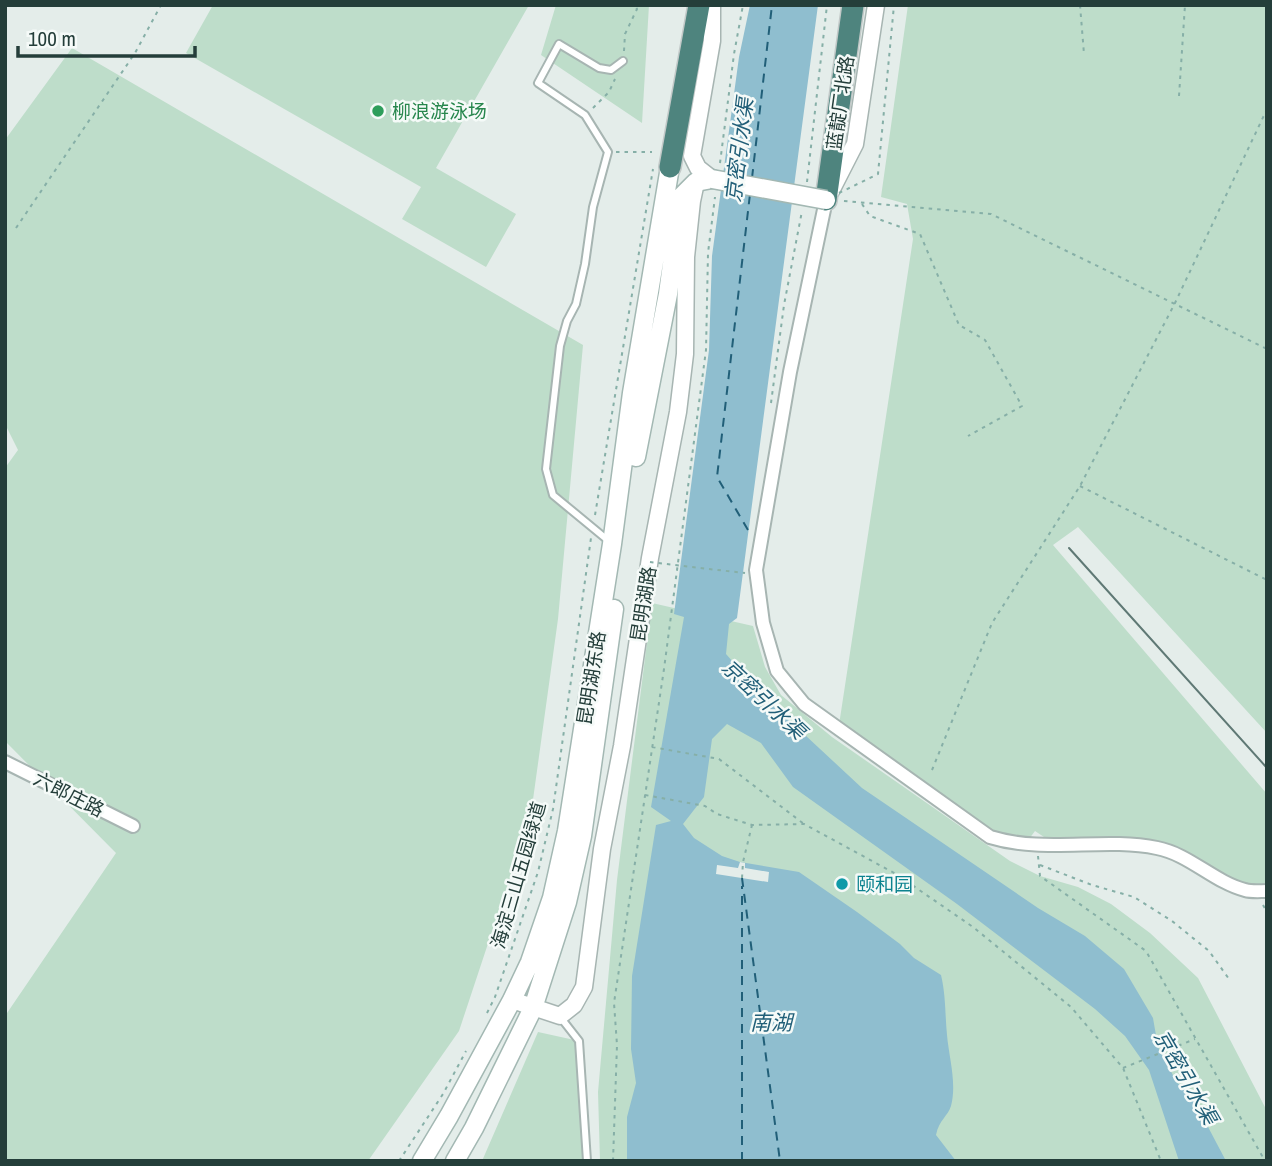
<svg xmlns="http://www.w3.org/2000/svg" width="1272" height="1166" font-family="'Archivo Narrow','Noto Sans SC',sans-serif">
  <rect width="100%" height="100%" fill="#e4edea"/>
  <path fill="#beddca" d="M213 5H529L436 168 516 214 486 267 402 219 421 187 186 53Z
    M556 5H649L642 123 541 55Z
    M908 5H1267V733L1078 527 1053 545 1267 794V886H1241L1169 844 1053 843 1035 831 1029 839 989 833 839 725 913 239 907 204 881 197Z
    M72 48 583 345 558 619 531 814 459 1031 368 1161H5V1016L116 853 5 741V468L18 450 5 424V140Z
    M652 603 753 626 765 667 781 695 832 737 1010 861 1040 876 1078 887 1111 904 1150 933 1198 978 1267 1111V1161H600L598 1092 617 880Z
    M538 1032 579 1041 587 1161H482Z"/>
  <path fill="#8fbecf" d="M750 5H818L737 618 729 624 726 654 762 695 862 788 1038 908 1085 936 1124 969 1153 1018 1158 1047 1177 1083 1188 1089 1226 1161H1179L1149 1070 1125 1036 1095 1009 957 904 793 787 761 743 727 724 712 739 704 797 683 824 694 838 722 856 740 862 799 872 857 912 900 944 914 958 941 975C946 996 945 1015 947 1035 949 1058 957 1083 951 1106 948 1116 939 1120 936 1135L956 1161H627V1117L636 1083 631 1049 632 976 656 825 671 821 651 807 684 617 674 614 709 350 712 256 739 57Z"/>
  <path fill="#e4edea" d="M740 862 745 863V868L769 872 768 882 716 874 717 865 738 868Z"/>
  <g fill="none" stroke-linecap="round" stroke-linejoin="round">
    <path stroke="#215f78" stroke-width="2" stroke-dasharray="9 7" stroke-linecap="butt" d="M752 178 772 5
      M748 530 717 477 750 194
      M742 878 780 1161
      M742 1161V886"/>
    <defs>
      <path id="service" d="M610 542 553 495 546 469 560 346 567 321 576 304 585 264 593 207 608 152 585 115 538 83 559 44 599 68 611 70 623 61
        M561 1018 579 1041 587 1161"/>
      <path id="minor" d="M826 200 790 372 756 570 763 623 777 671 804 704 990 837C1045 854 1102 837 1157 848 1189 854 1214 882 1245 890 1252 892 1260 891 1267 891
        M5 762 133 826"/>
      <path id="tertiary" d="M712 5V41L692 156 698 168 712 179
        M831 191 855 144 876 5
        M512 1000 560 1016 574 1005 584 987 602 849 622 746 650 558 678 412 685 354 686 257 692 201 696 182"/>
      <path id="secondary" d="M636 457 668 294 681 197 696 182 712 179
        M422 1161 449 1116 512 1000 530 962 552 898 567 831 612 544 632 393 670 167
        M455 1161 474 1128 533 1008 567 902 582 836 614 609"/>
      <path id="trunk" d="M670 167 699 5
        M826 200 853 5"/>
    </defs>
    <use href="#service" stroke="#a7b5b2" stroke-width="10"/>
    <use href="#minor" stroke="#a7b5b2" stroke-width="16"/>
    <use href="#tertiary" stroke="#a7b5b2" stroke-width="19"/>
    <use href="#secondary" stroke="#a3b8b3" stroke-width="21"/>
    <use href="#trunk" stroke="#c2c9c8" stroke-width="24"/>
    <path stroke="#86afa7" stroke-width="2" stroke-dasharray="3.5 5" stroke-linecap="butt" d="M1080 5 1084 54
      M624 51 625 34 637 9 635 5
      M1179 96 1185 5
      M593 108 609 92 615 79
      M616 152H652
      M720 163 734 54 743 5
      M807 182 827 5
      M844 201 991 214 1267 349
      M862 204 870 216 920 234 959 325 985 340 1022 406 968 436
      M16 228 135 53 161 5
      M771 403 784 305 802 211
      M1080 486 1267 580
      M595 515 653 169
      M709 569 745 573
      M652 747 719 759 804 824
      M932 770 992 623 1080 486 1175 303 1267 109
      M645 795 705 806 717 814 752 825 804 824 896 874 973 927 1071 1007 1123 1068 1161 1161
      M1038 856 1040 876 1146 951 1265 1161
      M1040 865 1092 885 1134 897 1172 921 1209 951 1229 979
      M742 878 743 862 752 825
      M1263 905 1267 912
      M487 1013 495 997 538 872 553 809 591 538
      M1123 1068 1195 1039
      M399 1161 443 1094 466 1051
      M613 1161 617 1045 614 1003 664 669 706 350 708 253 715 197"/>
    <use href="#service" stroke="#fff" stroke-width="6"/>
    <use href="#minor" stroke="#fff" stroke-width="12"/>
    <use href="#tertiary" stroke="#fff" stroke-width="16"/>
    <use href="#secondary" stroke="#fff" stroke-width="18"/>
    <use href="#trunk" stroke="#4e847e" stroke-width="21"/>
    <path stroke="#5f7975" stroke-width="2" d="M1069 548 1267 768"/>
    <defs>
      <path id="secondary-bridge" d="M712 179 826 200"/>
    </defs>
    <use href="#secondary-bridge" stroke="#a3b8b3" stroke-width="21" stroke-linecap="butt"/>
    <path stroke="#86afa7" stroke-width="2" stroke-dasharray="3.5 5" stroke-linecap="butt" d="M839 193 878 174 894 5
      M650 562 709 569"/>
    <use href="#secondary-bridge" stroke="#fff" stroke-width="18"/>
  </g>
  <circle fill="#2e9e5b" stroke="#f5faf8" stroke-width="2.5" cx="378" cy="111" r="7"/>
  <circle fill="#0f9aa8" stroke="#f5faf8" stroke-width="2.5" cx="842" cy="884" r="7"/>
  <g text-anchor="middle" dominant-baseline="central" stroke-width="5" stroke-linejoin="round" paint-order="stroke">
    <g font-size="19" fill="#243e3a" stroke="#f5faf8">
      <text transform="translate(840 103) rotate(-82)">蓝靛厂北路</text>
      <text transform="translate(643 604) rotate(-81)">昆明湖路</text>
      <text transform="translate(591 678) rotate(-81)">昆明湖东路</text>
      <text transform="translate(69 794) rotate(27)">六郎庄路</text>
      <text transform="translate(518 875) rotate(-74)">海淀三山五园绿道</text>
    </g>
    <g font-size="19" fill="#27864d" stroke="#f5faf8" text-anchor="start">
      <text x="392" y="111">柳浪游泳场</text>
    </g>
    <g font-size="19" fill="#0d838f" stroke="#f5faf8" text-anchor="start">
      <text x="856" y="884">颐和园</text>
    </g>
    <g font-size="21" font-style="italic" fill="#215f78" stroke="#f5faf8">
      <text transform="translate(739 150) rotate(-83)">京密引水渠</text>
      <text transform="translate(764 699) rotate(43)">京密引水渠</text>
      <text x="771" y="1022">南湖</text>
      <text transform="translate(1186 1077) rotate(60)">京密引水渠</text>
    </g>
  </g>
  <rect width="1272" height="1166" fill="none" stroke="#243e3a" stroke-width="14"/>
  <path d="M18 46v10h177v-10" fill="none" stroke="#243e3a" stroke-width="3.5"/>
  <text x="28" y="46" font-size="21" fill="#243e3a" stroke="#f5faf8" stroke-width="5" paint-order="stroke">100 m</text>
</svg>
